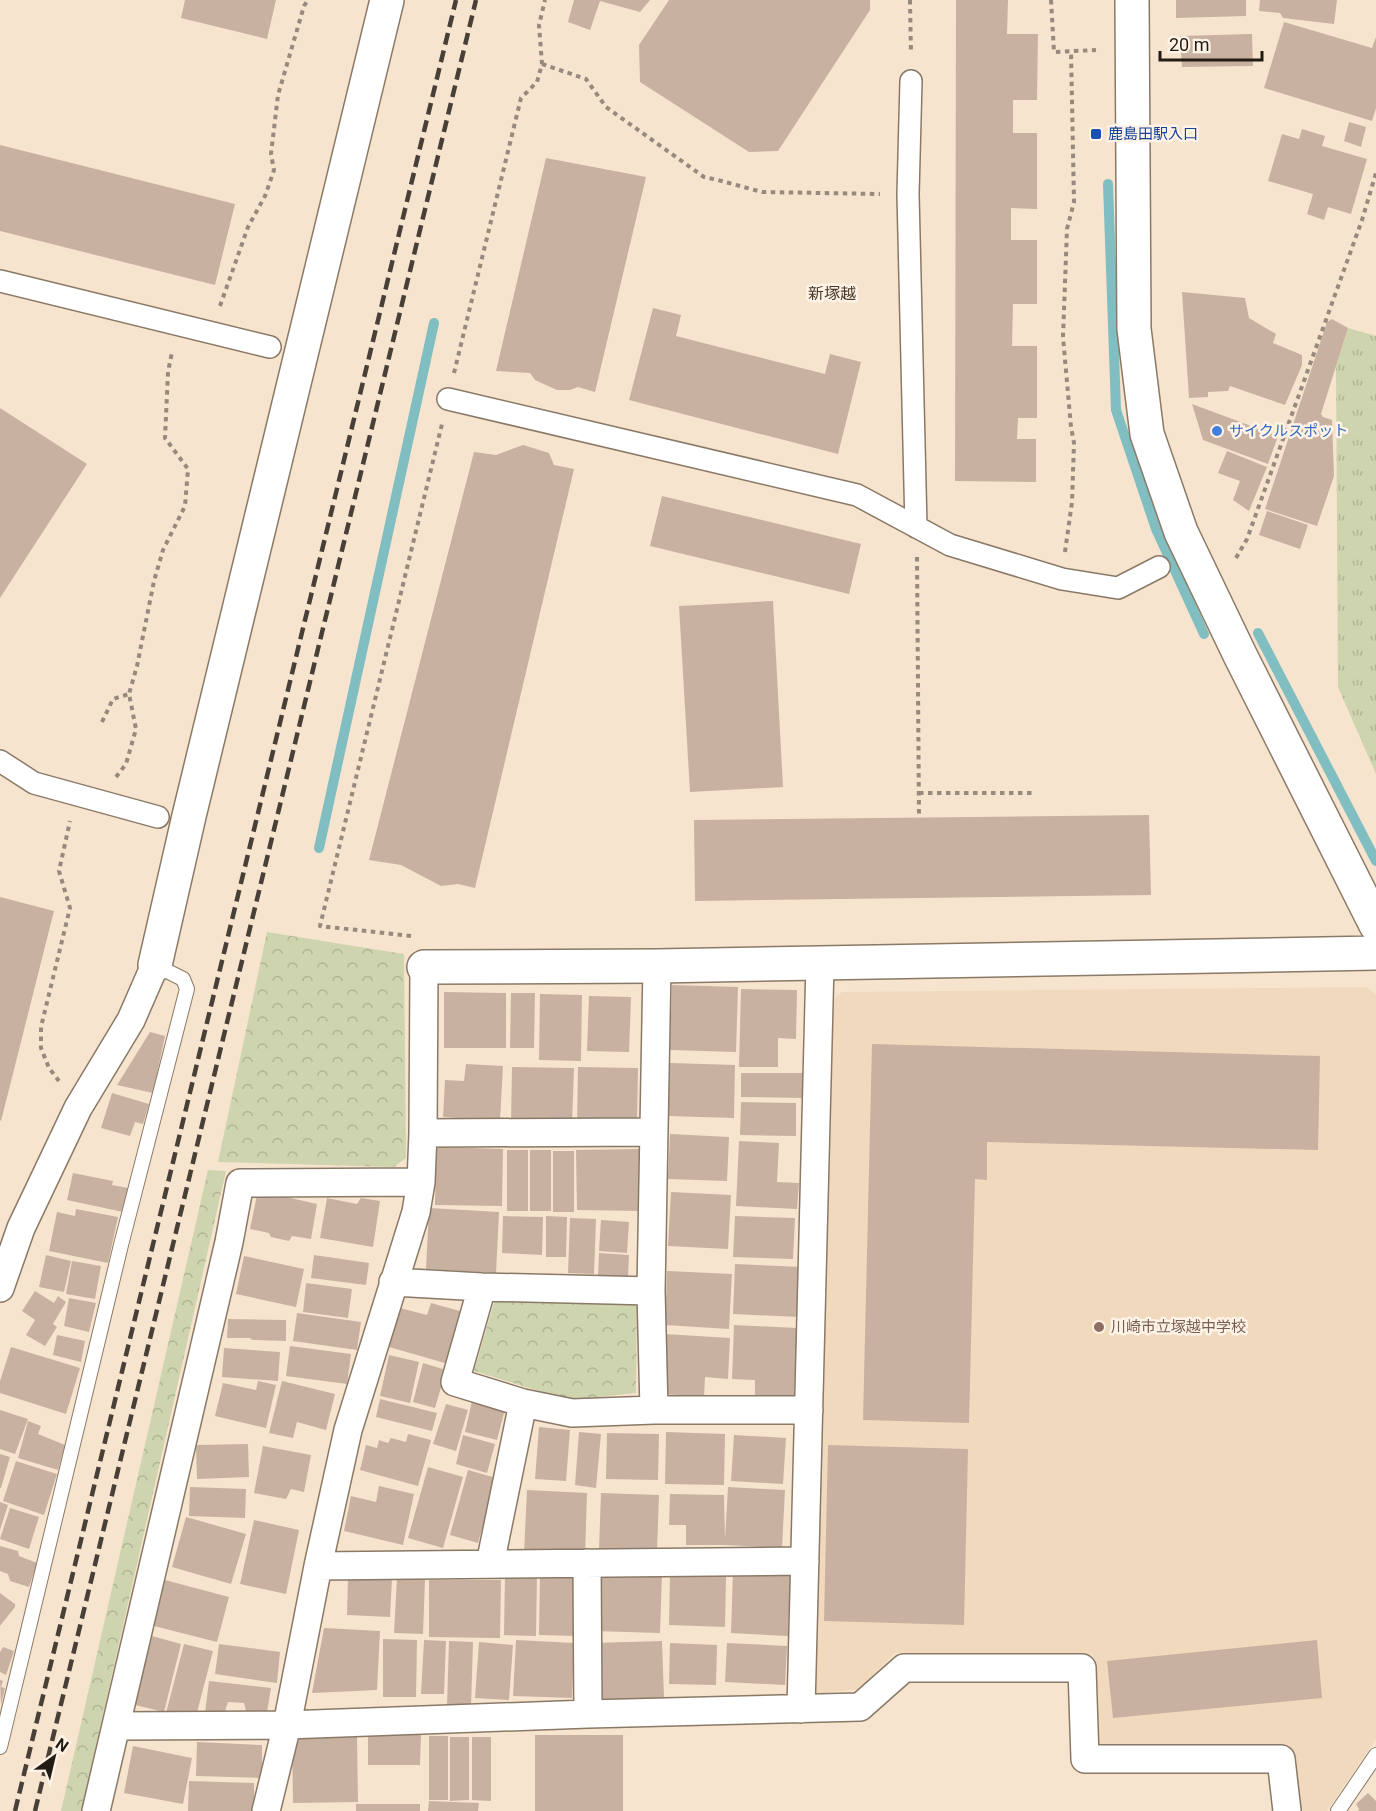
<svg xmlns="http://www.w3.org/2000/svg" width="1376" height="1811" font-family="Roboto,'Noto Sans JP',sans-serif">
  <defs>
    <pattern id="grass-tufts" width="24" height="20" patternUnits="userSpaceOnUse" patternTransform="scale(1.5)"><rect width="24" height="20" fill="#cdd4ae"/><path d="M3 7l-1-3M5 7V3M7 7l1-3M15 17l-1-3M17 17v-4M19 17l1-3" fill="none" stroke="#b0b595"/></pattern>
    <pattern id="park-crowns" width="20" height="18" patternUnits="userSpaceOnUse" patternTransform="scale(1.5)"><rect width="20" height="18" fill="#cdd4ae"/><path d="M2 6a3 3 0 1 1 6 0M12 15a3 3 0 1 1 6 0" fill="none" stroke="#b0b595"/></pattern>
  </defs>
  <rect width="100%" height="100%" fill="#f7e4cf"/>
  <path fill="#f1d9be" d="M1366 987 1376 994V1739L1327 1811H1299L1294 1762 1280 1745 1098 1746 1093 1654 895 1653 859 1689 816 1694 814 1682 831 1001 842 992Z"/>
  <path fill="url(#grass-tufts)" d="M1348 328 1376 336V774L1338 687 1336 367Z"/>
  <path fill="url(#park-crowns)" d="M267 932 404 954 406 1158 394 1167 218 1162Z
    M208 1170 226 1171 81 1811H61Z
    M495 1299 637 1300 636 1393 568 1400 474 1371Z"/>
  <g fill="none" stroke-linecap="round" stroke-linejoin="round">
    <path stroke="#81bec2" stroke-width="10" d="M1108 184 1116 410 1156 529 1204 634
      M1258 633 1376 861
      M319 848 434 323"/>
  </g>
  <path fill="#c8b1a0" d="M185 0H276L267 39 181 18Z
    M574 0H650L640 12 600 1 590 30 568 22Z
    M669 0H870V10L778 151 749 152 640 82 639 45Z
    M956 0H1008L1007 34H1038L1037 100H1013V133H1037V209L1011 208V240H1037V304H1013L1012 346H1037V418H1018L1017 439H1036V482L955 481Z
    M1176 0H1246V16L1176 18Z
    M1260 0H1337L1334 24 1283 18 1280 13 1259 11Z
    M1284 22 1372 48 1376 37V108L1372 121 1264 88Z
    M1252 34 1253 66 1182 67 1180 36Z
    M1349 122 1366 127 1361 147 1344 141Z
    M1302 129 1325 136 1322 146 1367 159 1351 214 1328 207 1324 220 1307 214 1313 194 1268 181 1282 134 1299 139Z
    M0 145 235 204 215 285 0 231Z
    M546 158 646 177 595 392 578 387 570 390H557L535 380 530 373 496 371Z
    M1182 292 1245 298 1249 318 1276 334 1273 343 1302 355V365L1285 405 1230 386 1228 391 1208 392V397L1189 398Z
    M653 308 681 315 676 336 825 374 830 354 861 362 838 454 629 400Z
    M1332 319 1348 328 1321 414 1323 417 1332 420 1334 476 1317 526 1265 509 1327 322Z
    M1192 404 1278 436 1268 464 1203 440Z
    M0 408 87 464 0 598Z
    M523 445 549 453 554 465 574 469 475 888 458 884 441 886 401 865 369 860 474 452 496 455Z
    M1227 451 1267 467 1249 511 1233 500 1240 481 1218 473Z
    M662 496 861 544 849 594 650 546Z
    M1267 511 1308 525 1300 549 1259 535Z
    M773 601 783 787 690 792 679 606Z
    M1149 815 1151 895 695 901 694 820Z
    M0 897 54 911 1 1121 0 1120Z
    M672 985 738 987 736 1052 670 1050Z
    M741 989 797 990 796 1039 778 1038V1067H739Z
    M444 992 506 993V1048H444Z
    M511 993H535L534 1048H510Z
    M540 994 582 995 581 1061 539 1060Z
    M589 996 631 997 629 1052 587 1051Z
    M150 1032 165 1036 153 1093 117 1085Z
    M872 1044 1320 1056 1318 1150 987 1142V1180L975 1179 969 1423 863 1420Z
    M670 1063 735 1065 734 1118 668 1116Z
    M466 1064 503 1066 500 1121 443 1117 445 1080 464 1081Z
    M512 1067 574 1068 572 1125 511 1124Z
    M578 1067 638 1068 637 1124 577 1123Z
    M741 1073H805V1098L741 1097Z
    M112 1093 149 1104 143 1124 135 1122 130 1136 101 1128Z
    M741 1102 796 1103V1136L740 1135Z
    M670 1134 729 1137 727 1181 668 1179Z
    M739 1141 779 1143 777 1182 799 1183 797 1209 736 1206Z
    M436 1147 503 1149 502 1206 435 1205Z
    M639 1149V1211L577 1210 576 1150Z
    M507 1150H528V1211H507Z
    M530 1150H551V1211H530Z
    M553 1151H574V1212H553Z
    M73 1173 113 1181 112 1185 128 1188 123 1212 67 1200Z
    M671 1192 731 1195 728 1249 668 1246Z
    M269 1193 317 1204 311 1239 292 1236 289 1241 271 1237 269 1233 250 1229 257 1195 264 1197Z
    M327 1198 357 1204 361 1198 380 1201 373 1247 320 1238Z
    M429 1208 499 1212 496 1273 426 1269Z
    M76 1209 118 1217 108 1263 49 1251 57 1212 75 1216Z
    M503 1216 543 1217 542 1255 502 1253Z
    M546 1216 567 1217 566 1257H546Z
    M735 1216 795 1218 793 1259 733 1257Z
    M570 1218 596 1219 594 1274 568 1273Z
    M601 1220 629 1222 627 1253 599 1251Z
    M599 1253 629 1255 628 1277 598 1276Z
    M46 1255 71 1261 64 1292 39 1287Z
    M314 1255 369 1263 366 1285 311 1278Z
    M244 1256 304 1269 296 1307 236 1294Z
    M72 1261 101 1266 95 1299 66 1294Z
    M735 1264 802 1267 799 1317 733 1314Z
    M667 1271 732 1274 729 1329 665 1325Z
    M306 1283 352 1289 348 1318 303 1312Z
    M35 1291 54 1303 58 1296 66 1302 53 1324 57 1327 45 1346 26 1335 35 1320 22 1311Z
    M69 1298 96 1303 89 1332 64 1326Z
    M431 1303 467 1313 452 1365 389 1347 400 1308 427 1315Z
    M297 1313 361 1322 357 1350 293 1341Z
    M228 1319 286 1320V1341L252 1340 250 1338H227Z
    M734 1325 797 1328 794 1398 755 1396V1380L732 1379Z
    M665 1334 730 1338 728 1379 705 1377 704 1397 662 1394Z
    M57 1335 85 1341 81 1362 53 1355Z
    M290 1346 351 1354 347 1384 286 1376Z
    M11 1347 80 1368 66 1414 0 1393V1381Z
    M224 1348 280 1352 278 1381 222 1377Z
    M389 1355 419 1362 410 1403 380 1396Z
    M423 1363 446 1370 435 1408 413 1402Z
    M258 1381 276 1385 266 1428 215 1416 223 1383 256 1390Z
    M282 1381 335 1394 326 1430 297 1422 293 1438 269 1433Z
    M380 1399 437 1413 432 1431 376 1417Z
    M472 1401 505 1409 497 1440 465 1432Z
    M446 1404 468 1410 456 1451 433 1444Z
    M0 1410 28 1419 15 1454 0 1449Z
    M28 1421 41 1426 38 1434 65 1445 58 1470 18 1458Z
    M539 1427 570 1430 566 1481 535 1479Z
    M579 1432 601 1434 596 1488 575 1485Z
    M666 1432 725 1434 724 1485 665 1484Z
    M607 1433 659 1434 658 1480 606 1479Z
    M408 1434 431 1440 418 1486 360 1470 366 1445 377 1448 379 1440 388 1443 391 1438 406 1442Z
    M463 1435 495 1444 487 1473 456 1464Z
    M734 1435 786 1438 783 1484 731 1481Z
    M248 1444 249 1477 197 1479 196 1445Z
    M828 1445 968 1449 964 1625 824 1621Z
    M263 1446 311 1455 304 1492 291 1489 286 1499 254 1493Z
    M0 1454 10 1457 1 1488H0Z
    M16 1461 57 1474 44 1515 3 1501Z
    M428 1467 463 1477 443 1548 408 1538Z
    M468 1470 496 1478 478 1543 450 1535Z
    M379 1486 414 1494 403 1545 344 1531 351 1496 376 1502Z
    M190 1487 246 1489 245 1518 189 1516Z
    M728 1487 785 1490 782 1548 725 1545H686V1525H669L670 1494 724 1495 725 1539Z
    M527 1490 587 1493 585 1556 524 1553Z
    M601 1493 659 1495 657 1551 599 1549Z
    M0 1502 8 1505 0 1530Z
    M10 1508 39 1517 29 1549 0 1539Z
    M186 1517 246 1534 231 1584 172 1567Z
    M254 1520 299 1530 286 1594 240 1584Z
    M0 1546 18 1551 19 1556 37 1563 29 1587 10 1581 8 1574 0 1571Z
    M733 1571 790 1574 788 1636 731 1633Z
    M596 1572 662 1574 660 1633 594 1631Z
    M540 1573H577L576 1636 539 1635Z
    M505 1574 537 1575 536 1636 504 1635Z
    M670 1575 726 1576 725 1627 669 1625Z
    M348 1577 392 1578 390 1617 347 1615Z
    M397 1578 425 1579 423 1634 394 1633Z
    M165 1580 229 1597 217 1642 154 1626Z
    M429 1580H501L500 1638 429 1637Z
    M0 1593 15 1604V1607L0 1626Z
    M324 1628 380 1631 377 1690 312 1693Z
    M152 1636 181 1644 164 1712 135 1705Z
    M383 1639 417 1640 416 1697H383Z
    M424 1640 446 1641 444 1694H421Z
    M516 1640 574 1643 572 1698 513 1696Z
    M1317 1640 1322 1698 1113 1718 1107 1661Z
    M449 1641 473 1642 471 1707 447 1706Z
    M662 1641 664 1698 595 1700 594 1643Z
    M479 1642 513 1645 509 1700 475 1698Z
    M670 1643 717 1645 716 1685 669 1684Z
    M727 1643 787 1646 785 1685 725 1682Z
    M184 1644 213 1651 195 1720 166 1713Z
    M219 1644 280 1652 277 1683 215 1674Z
    M3 1647 14 1651 6 1675 0 1672V1652Z
    M0 1680 3 1681 1 1687 5 1688 1 1705Z
    M209 1681 271 1688 267 1712 246 1711 244 1703 228 1702 224 1714 205 1713Z
    M368 1735H421L420 1765H368Z
    M535 1735H623V1811H535Z
    M292 1736H357L358 1802 293 1803Z
    M429 1736H448V1800H429Z
    M450 1737H469V1800L450 1801Z
    M472 1737H491V1801L472 1800Z
    M197 1742 262 1745V1778L196 1776Z
    M133 1746 192 1758 183 1804 124 1793Z
    M189 1781 254 1783V1811H188Z
    M1368 1793 1376 1801V1811H1358L1359 1809 1356 1804Z
    M429 1801 479 1803 478 1811H428Z
    M356 1804H420V1811H356Z"/>
  <g fill="none" stroke-linecap="round" stroke-linejoin="round">
    <defs>
      <path id="service" d="M0 1747 121 1245 187 989 183 979 155 965
        M1338 1811 1376 1755"/>
      <path id="pedestrian" d="M911 81 908 194 916 527
        M0 281 270 347
        M448 399 857 495 950 545 1062 579 1118 588 1159 567
        M0 761 34 783 158 817"/>
      <path id="minor" d="M423 1133 654 1132
        M393 1282 482 1287 651 1291
        M482 1287 455 1382 523 1403
        M0 1288 21 1228 78 1108 131 1020 155 965
        M654 1410 651 1291 657 966
        M587 1563 588 1714
        M490 1564 523 1403 572 1413 654 1410H809
        M318 1566 805 1561
        M801 1709 820 963
        M117 1726 287 1725 588 1714 860 1707 904 1668H1082L1085 1759H1281L1287 1811
        M96 1811 229 1242 240 1183 421 1182
        M266 1811 287 1725 318 1566 348 1430 416 1212 421 1182 423 1133 424 967"/>
      <path id="tertiary" d="M1132 0 1134 329 1147 434 1181 532 1240 655 1376 925
        M155 965 189 816 387 0
        M424 967 657 966 1376 953"/>
    </defs>
    <use href="#service" stroke="#8a7966" stroke-width="16"/>
    <use href="#pedestrian" stroke="#8a7966" stroke-width="24"/>
    <use href="#minor" stroke="#8a7966" stroke-width="30"/>
    <use href="#tertiary" stroke="#8a7966" stroke-width="36"/>
    <path stroke="#97897b" stroke-width="4" stroke-dasharray="4.5 4.5" stroke-linecap="butt" d="M910 0 911 53
      M1051 0 1054 52 1096 50
      M542 64 586 79 606 107 704 177 718 180 762 192 880 194
      M220 306 248 227 265 196 274 170 271 154 278 95 304 6 308 0
      M454 373 521 98 537 82 542 64 539 25 545 0
      M1065 552 1072 502 1074 443 1071 427 1063 337 1067 229 1074 202 1071 51
      M917 557 919 817
      M1236 558 1247 539 1362 220 1376 173
      M102 722 113 699 129 694
      M116 777 126 764 136 729 129 694 137 666 154 581 163 550 185 506 188 469 165 438 168 372 172 352
      M919 793H1035
      M411 936 320 926 442 424
      M59 1081 49 1068 41 1048V1027L70 908 59 871 70 821"/>
    <use href="#service" stroke="#fff" stroke-width="14"/>
    <use href="#pedestrian" stroke="#fff" stroke-width="21"/>
    <use href="#minor" stroke="#fff" stroke-width="27"/>
    <use href="#tertiary" stroke="#fff" stroke-width="33"/>
    <path stroke="#483f36" stroke-width="4.5" stroke-dasharray="12 6" stroke-linecap="butt" d="M15 1811 456 0
      M35 1811 476 0"/>
  </g>
  <rect fill="#1a4fb4" stroke="#fef3e6" stroke-width="2" x="1090" y="128" width="12" height="12" rx="3"/>
  <circle fill="#3f7fe0" stroke="#fef3e6" stroke-width="2" cx="1217" cy="431" r="6"/>
  <circle fill="#8d6e63" stroke="#fef3e6" stroke-width="2" cx="1099" cy="1327" r="6"/>
  <g text-anchor="middle" dominant-baseline="central" stroke-width="5" stroke-linejoin="round" paint-order="stroke">
    <g font-size="15" fill="#164399" stroke="#fef3e6" text-anchor="start">
      <text x="1108" y="134">鹿島田駅入口</text>
    </g>
    <g font-size="15" fill="#366cbe" stroke="#fef3e6" text-anchor="start">
      <text x="1229" y="431">サイクルスポット</text>
    </g>
    <g font-size="15" fill="#785e54" stroke="#fef3e6" text-anchor="start">
      <text x="1111" y="1327">川崎市立塚越中学校</text>
    </g>
    <g font-size="16" fill="#483928" stroke="#fef3e6">
      <text x="832" y="293">新塚越</text>
    </g>
  </g>
  <g transform="translate(54 1757) rotate(34)" stroke="#fef3e6" stroke-width="4.5" paint-order="stroke">
  <path d="M0-4.5L10 22L0 15L-10 22Z" fill="#231c15"/>
  <text y="-9" font-size="16" font-weight="bold" text-anchor="middle" fill="#231c15">N</text>
  </g>
  <path d="M1160 51v9h102v-9" fill="none" stroke="#231c15" stroke-width="3"/>
  <text x="1169" y="51" font-size="18" fill="#231c15" stroke="#fef3e6" stroke-width="4.5" paint-order="stroke">20 m</text>
</svg>
